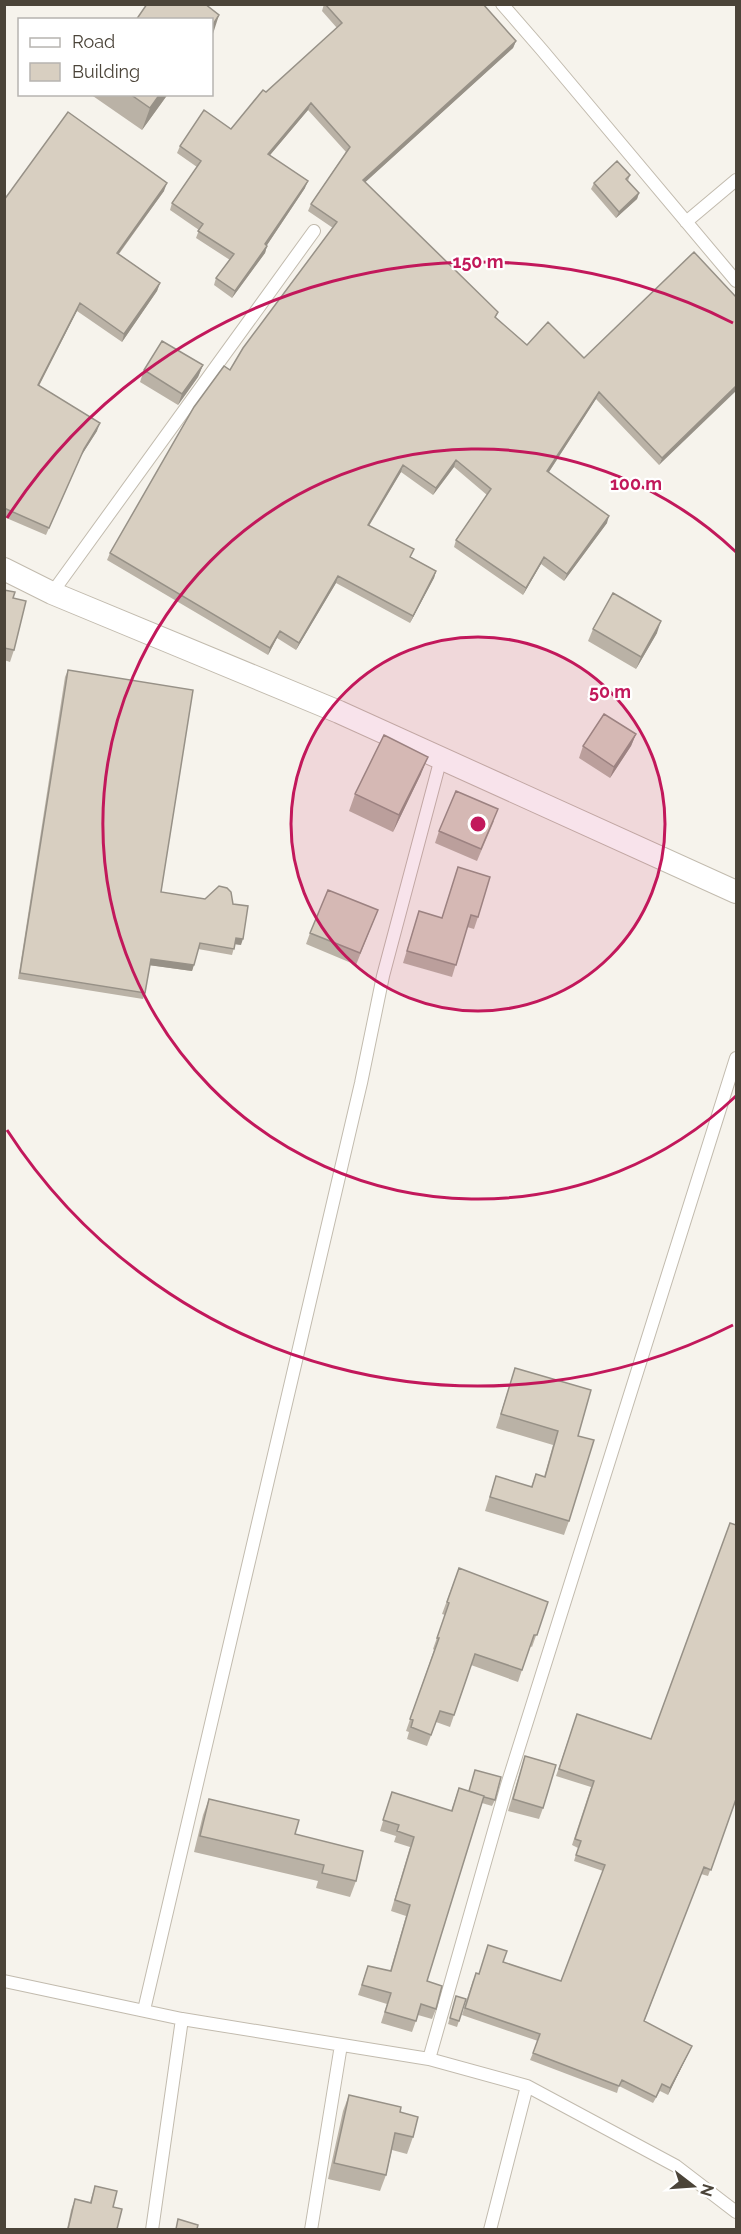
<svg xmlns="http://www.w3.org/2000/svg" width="741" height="2234" font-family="Raleway,sans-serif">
  <rect width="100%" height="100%" fill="#f6f3ec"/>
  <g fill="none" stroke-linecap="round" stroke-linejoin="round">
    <defs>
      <path id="lane" d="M502 4 542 50 736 281
        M686 222 736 180
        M52 593 314 231
        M4 1981 182 2019 429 2059 527 2086 676 2166 736 2212
        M144 2010 361 1083 383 976 441 758
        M429 2059 507 1785 736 1058
        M152 2230 182 2019
        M311 2230 341 2045
        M490 2230 527 2086"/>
      <path id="street" d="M4 569 52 593 339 712 736 892"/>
    </defs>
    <use href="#lane" stroke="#c2bbae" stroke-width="14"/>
    <use href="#street" stroke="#c2bbae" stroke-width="24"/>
    <use href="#lane" stroke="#fff" stroke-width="12"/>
    <use href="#street" stroke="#fff" stroke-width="22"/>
  </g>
  <path fill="#bab2a6" d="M324 4H483L516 41 513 48 365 182 496 318 527 345 584 358 736 297 659 465 596 399 549 472 607 523 564 581 541 564 523 595 454 547 456 540 487 495 454 467 433 495 401 472 369 526 411 557 436 571 434 578 410 623 336 583 296 650 277 638 268 655 107 560 110 553 230 370 333 228 308 211 311 204 346 152 308 110 270 155 305 188 267 245V246L265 253 232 298 214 285 216 278 230 260 196 238 199 230 170 210 172 203 197 167 177 153 180 146 231 129 266 92 337 28 322 11Z
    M90 94H168L142 130Z
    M630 175 628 181 639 193 637 199 616 218 591 189 594 183Z
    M164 191 119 254 160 283 157 291 122 342 77 311 39 386 97 431 81 456 46 535 4 517V200Z
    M203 365 198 377 178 405 140 382 144 370Z
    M4 590 13 598 14 650 10 662 4 660Z
    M593 629 657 633 636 669 588 641Z
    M68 670 161 892 241 945 235 944 232 955 198 949 192 971 149 965 145 993 143 999 18 979 65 677Z
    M636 734 631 746 610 778 579 758 583 746Z
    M421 774 393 832 349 811 355 794Z
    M494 821 477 861 435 843 439 831Z
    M458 867 478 917 474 929 467 927 452 977 403 963 419 911 442 918Z
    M378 910 356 965 306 944 310 933Z
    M515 1368 578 1436 569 1521 564 1535 485 1511 496 1476 531 1487 536 1474 544 1477 553 1445 496 1428Z
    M459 1568 548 1602 532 1647 530 1646 518 1682 471 1665 450 1727 436 1722 427 1746 407 1739 409 1732 406 1731 434 1650 433 1649 445 1615 442 1614Z
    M577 1714 736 1799 708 1876 701 1874 644 2022 689 2052 668 2095 660 2091 653 2103 619 2086 617 2093 530 2060 538 2041 462 2015 473 1980 478 1974 503 1962 561 1981 603 1871 574 1861 578 1848 572 1845 591 1787 556 1776Z
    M525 1756 543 1808 539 1819 508 1811Z
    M459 1788 495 1800 492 1806 482 1803 427 1981 436 2009 432 2019 418 2015 412 2032 381 2023 387 2004 358 1995 368 1966 390 1971 406 1916 391 1911 410 1847 394 1842 396 1836 380 1831 392 1792 451 1811Z
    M209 1799 295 1834 356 1881 350 1897 316 1888 318 1881 194 1852 203 1815Z
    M456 1996 466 1999 457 2027 448 2024Z
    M349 2095 400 2112 413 2137 407 2154 392 2150 386 2175 380 2191 328 2179 343 2111Z
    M95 2186 113 2207 117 2229H67L71 2210 75 2199 90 2202Z"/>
  <path fill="#979187" d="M219 15 212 37V26Z
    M516 41 513 48 360 187 363 180Z
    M160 94H168L142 130 150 108Z
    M311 103 308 110 265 161 268 154Z
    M308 181 305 188 263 251 265 244Z
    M167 183 164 191 114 260 117 253Z
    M639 193 637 199 616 218 619 212Z
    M267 246 265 253 232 298 235 291Z
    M160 283 157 291 122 342 124 334Z
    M80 303 77 311 35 393 38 385Z
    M203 365 198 377 178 405 182 394Z
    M736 386V391L659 465 662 458Z
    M599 392 596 399 545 478 547 471Z
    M100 423 97 431 81 456 46 535 84 449Z
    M456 460 454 467 433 495 436 488Z
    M403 465 401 472 365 532 368 525Z
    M609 516 607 523 564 581 567 574Z
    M544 557 541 564 523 595 526 588Z
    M436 571 434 578 410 623 413 616Z
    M338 576 336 583 296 650 299 643Z
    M661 621 657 633 636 669 641 657Z
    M280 631 277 638 268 655 270 648Z
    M636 734 631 746 610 778 614 767Z
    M428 757 421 774 393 832 399 815Z
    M236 938 243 939 241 945 234 944Z
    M151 959 194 965 192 971 148 965Z
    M692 2046 689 2052 668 2095 670 2088Z"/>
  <path fill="#d8cfc1" stroke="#979187" stroke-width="1.5" d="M147 4H205L219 15 212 26V20H136Z
    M325 4H483L516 41 363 180 498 312 495 317 527 345 548 322 584 358 694 252 736 297V386L662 458 599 392 547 471 609 516 567 574 544 557 526 588 456 540 491 489 456 460 436 488 403 465 368 525 414 549 410 557 436 571 413 616 338 576 299 643 280 631 270 648 110 553 194 407 224 366 230 370 243 348 337 222 311 204 350 147 311 103 268 154 308 181 265 244 267 246 235 291 216 278 234 254 198 231 203 224 172 203 201 161 180 146 204 110 231 129 263 90 266 92 342 23Z
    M130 94H160L150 108Z
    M68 112 167 183 117 253 160 283 124 334 80 303 38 385 100 423 84 449 49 528 4 508V200Z
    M617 161 630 175 626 179 639 193 619 212 594 183Z
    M162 341 203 365 182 394 144 370Z
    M4 590 15 592 13 598 26 601 14 650 4 648Z
    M613 593 661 621 641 657 593 629Z
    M68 670 193 690 161 892 205 899 219 886 227 888 231 892 233 904 248 906 243 939 236 938 234 949 200 943 194 965 151 959 145 993 20 973Z
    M604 714 636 734 614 767 583 746Z
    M384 735 428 757 399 815 355 794Z
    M456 791 498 809 481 849 439 831Z
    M458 867 490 877 478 917 471 915 456 965 407 951 419 911 442 918Z
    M328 890 378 910 360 953 310 933Z
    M515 1368 591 1390 578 1436 594 1440 569 1521 490 1497 496 1476 532 1487 536 1474 545 1477 558 1431 501 1414Z
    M730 1523 736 1525V1799L711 1870 704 1867 644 2021 692 2046 670 2088 662 2084 656 2097 622 2080 619 2086 533 2053 540 2034 465 2008 476 1973 479 1974 488 1945 507 1951 503 1962 561 1981 605 1865 576 1855 581 1841 575 1839 594 1781 559 1769 577 1714 651 1739Z
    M459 1568 548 1602 537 1635H534L522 1670 475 1654 454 1715 440 1711 431 1735 411 1727 413 1720 410 1719 439 1638H437L449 1603 447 1602Z
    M525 1756 556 1765 543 1808 513 1799Z
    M475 1770 501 1777 495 1800 484 1797V1796L469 1791Z
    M459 1788 484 1796 427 1981 442 1986 436 2009 421 2004 416 2021 385 2012 391 1993 362 1985 368 1966 391 1971 410 1905 395 1900 414 1837 397 1831 399 1825 383 1820 392 1792 452 1811Z
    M209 1799 299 1820 295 1834 363 1851 356 1881 322 1873 324 1865 200 1836Z
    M456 1996 466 1999 459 2021 450 2018Z
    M349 2095 401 2107 400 2112 418 2117 413 2137 395 2133 386 2175 334 2163Z
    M95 2186 117 2191 113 2207 122 2209 117 2229H68L75 2199 91 2203Z
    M178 2219 198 2225 197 2229H176Z"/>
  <circle cx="478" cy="824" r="187" fill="#c2185b" fill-opacity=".12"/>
  <g fill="none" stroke="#c2185b" stroke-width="3">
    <circle cx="478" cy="824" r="187"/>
    <path d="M736 1096A375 375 0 1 1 736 552"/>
    <path d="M733 1325A562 562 0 0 1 7 1130M7 518A562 562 0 0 1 733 323"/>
  </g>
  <circle cx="478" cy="824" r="9" fill="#c2185b" stroke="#fff" stroke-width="3"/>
  <g font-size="18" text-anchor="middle" font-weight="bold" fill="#c2185b" stroke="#fff" stroke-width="4.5" stroke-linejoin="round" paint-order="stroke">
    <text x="478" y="268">150 m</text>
    <text x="636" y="490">100 m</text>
    <text x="610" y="698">50 m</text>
  </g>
  <rect width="741" height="2234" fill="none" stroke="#4b4439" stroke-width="12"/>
  <rect x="18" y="18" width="195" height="78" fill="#ffffff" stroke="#b7b4b0" stroke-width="1.5"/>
  <rect x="30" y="38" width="30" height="9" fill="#ffffff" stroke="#b7b4b0" stroke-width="1.5"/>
  <text x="72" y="48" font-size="18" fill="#4b4439">Road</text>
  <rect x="30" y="63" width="30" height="18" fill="#d8cfc1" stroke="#b7b4b0" stroke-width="1.5"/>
  <text x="72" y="78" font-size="18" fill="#4b4439">Building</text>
  <g transform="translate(693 2186) rotate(107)" stroke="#ffffff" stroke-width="4.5" paint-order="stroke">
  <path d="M0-4.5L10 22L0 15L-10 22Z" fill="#4b4439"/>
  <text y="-9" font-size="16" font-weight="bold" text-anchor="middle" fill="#4b4439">N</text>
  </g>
</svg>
